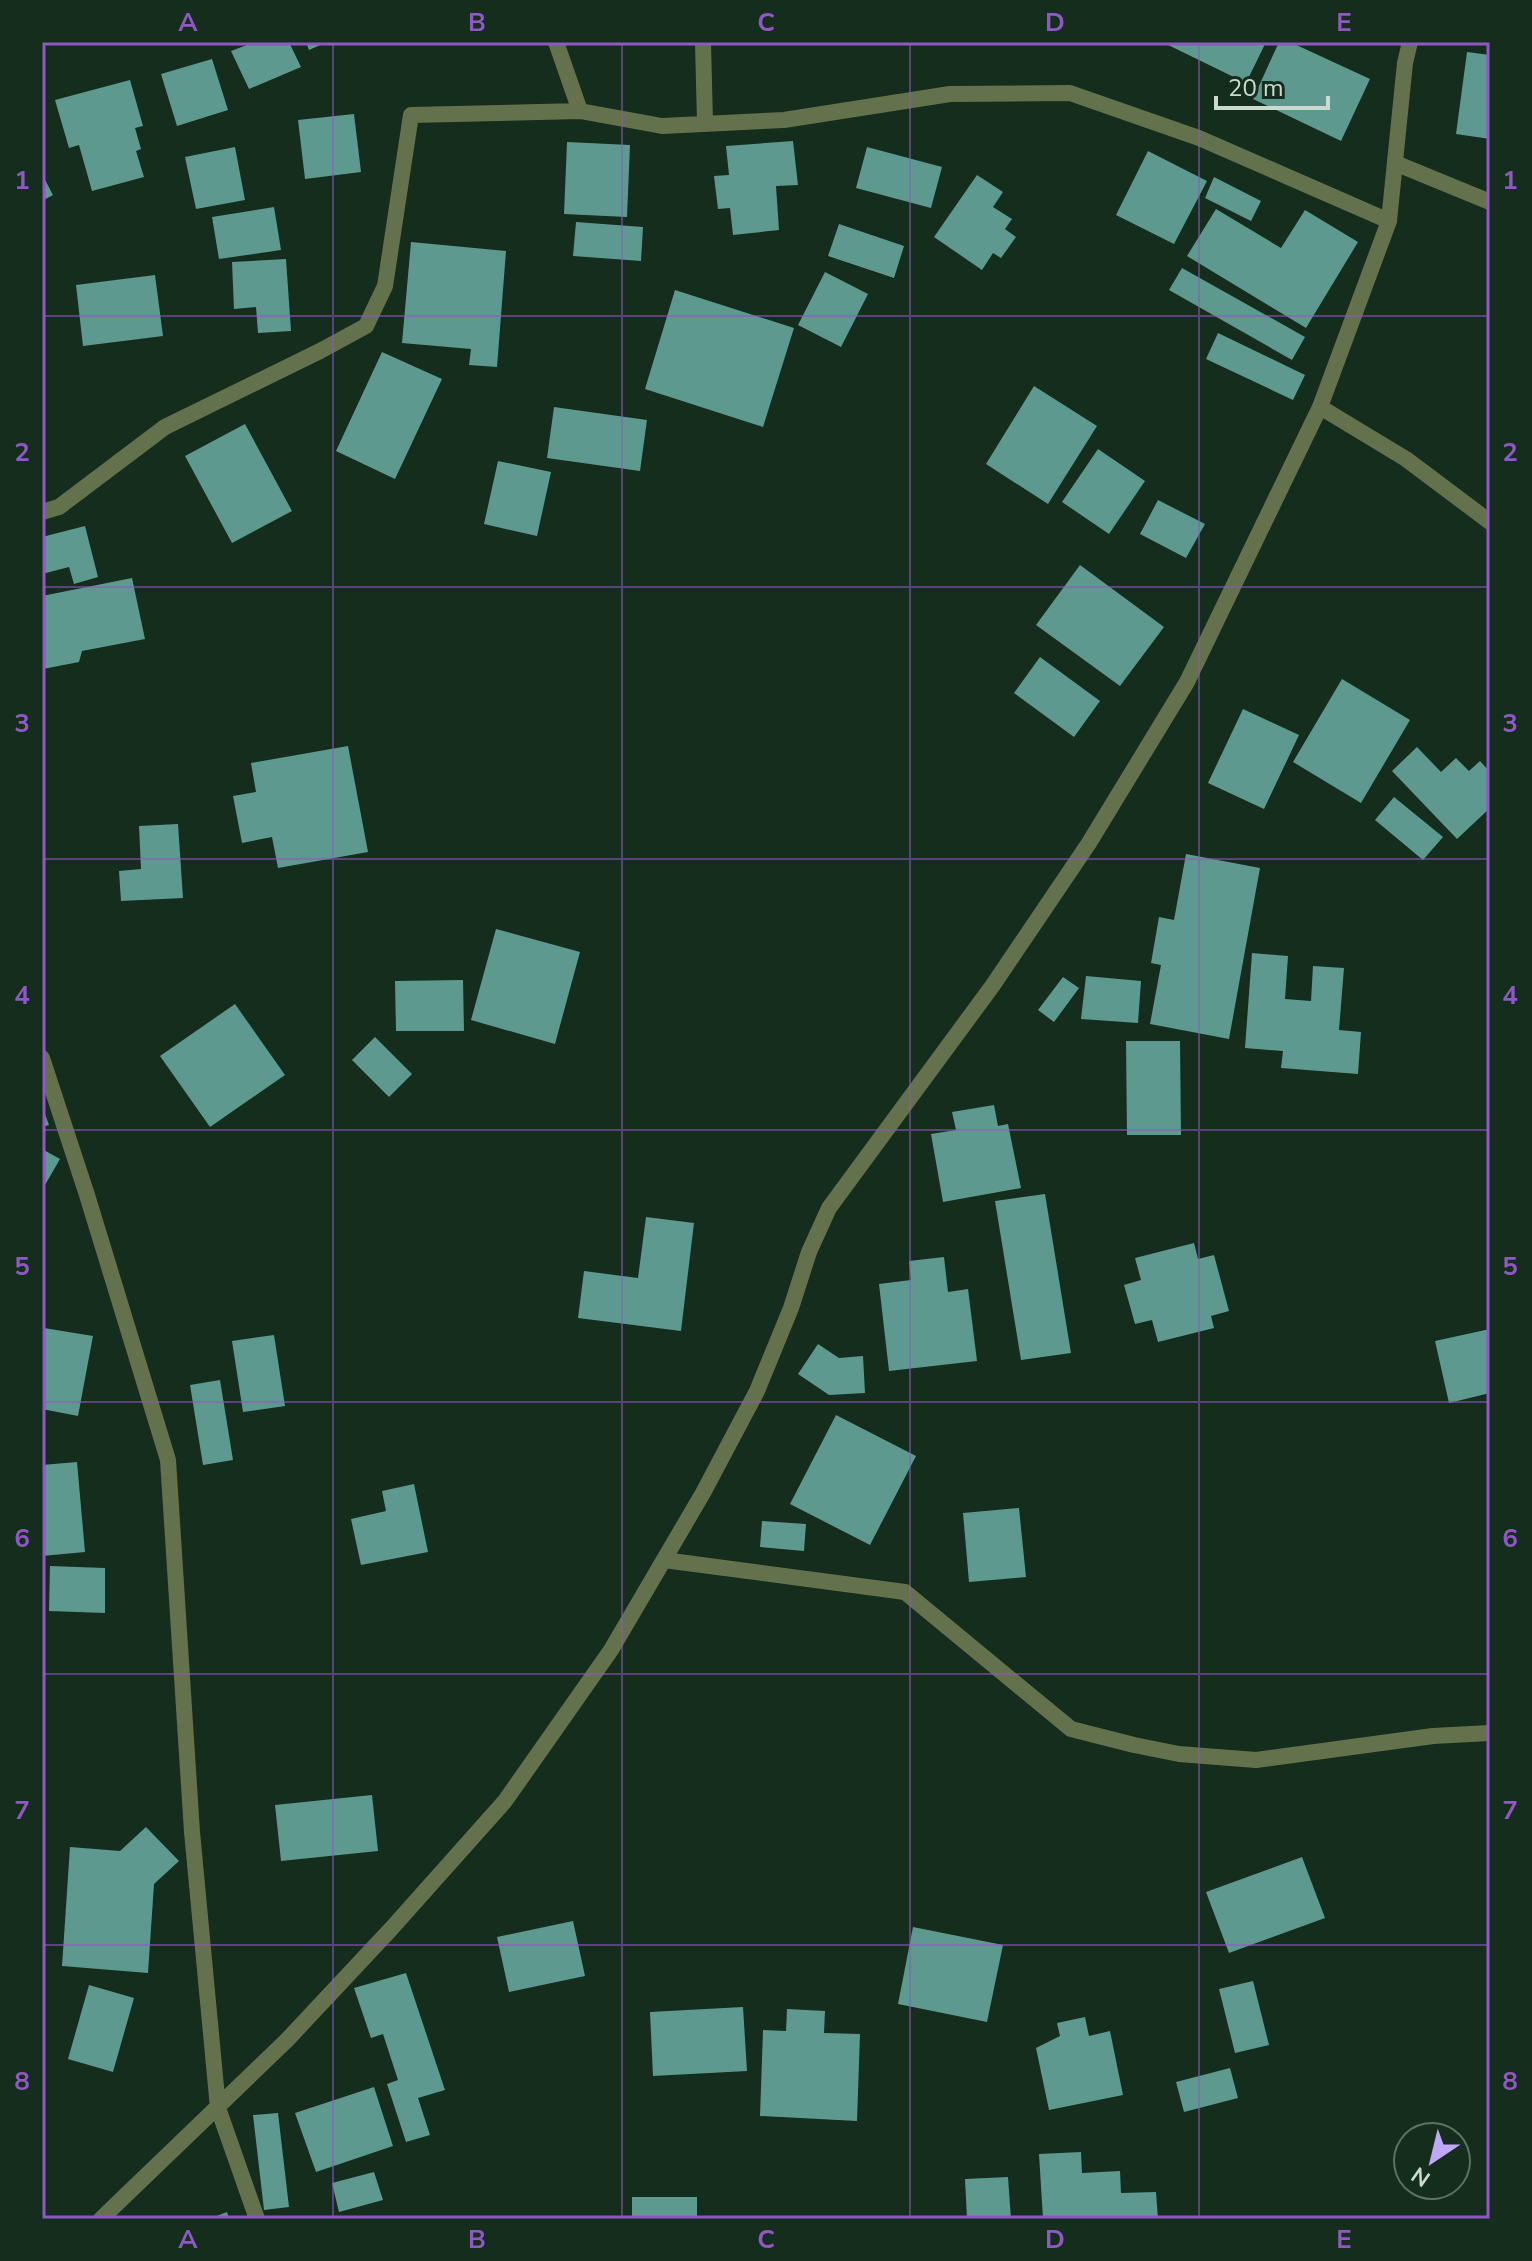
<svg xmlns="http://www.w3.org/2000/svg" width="1532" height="2261" font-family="'Nunito Sans',sans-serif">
  <rect width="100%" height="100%" fill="#142d1d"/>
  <path fill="#5e998f" d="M245 42H289L301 67 249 89 231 51 247 45Z
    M306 42H327L309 50Z
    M1162 42H1266L1246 83Z
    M1279 42H1290L1370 79 1341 141 1253 99Z
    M1467 52 1490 55V139L1456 134Z
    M212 59 228 110 177 126 161 74Z
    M130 80 143 126 135 128 141 149 136 151 144 177 92 191 79 145 69 148 55 100Z
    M354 114 361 172 305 179 298 120Z
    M793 141 798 185 776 186 779 230 733 235 730 208 718 209 714 176 729 175 726 146Z
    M567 142 630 145 627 217 564 214Z
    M235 147 245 200 196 209 185 157Z
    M867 147 942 167 931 208 856 188Z
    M1148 151 1207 181 1174 244 1116 215Z
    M42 174 53 195 42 201Z
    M977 175 1003 192 993 207 1012 219 1005 229 1016 237 1001 258 993 253 982 270 934 237Z
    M1214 177 1261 201 1251 221 1205 198Z
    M274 207 281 250 219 259 212 217Z
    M1216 209 1281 248 1305 210 1358 242 1306 328 1187 256Z
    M576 222 643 227 641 261 573 256Z
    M839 224 904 246 894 278 828 256Z
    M411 242 506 251 497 367 469 365 471 349 402 343Z
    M286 259 291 331 258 333 256 307 234 309 232 262Z
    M1182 268 1305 337 1292 360 1169 290Z
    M825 272 868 294 841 347 798 325Z
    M155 275 163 336 83 346 76 285Z
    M675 290 794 328 763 427 645 389Z
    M1218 333 1305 375 1293 400 1206 359Z
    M382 352 442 379 395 479 336 451Z
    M1034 386 1097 426 1048 504 986 464Z
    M554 407 647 420 640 471 547 458Z
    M245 424 292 511 232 543 185 456Z
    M1098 449 1145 481 1109 534 1062 502Z
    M498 461 551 472 537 536 484 524Z
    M1158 500 1205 524 1186 558 1140 534Z
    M85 526 98 577 74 584 69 567 42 574V537Z
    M1080 565 1164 627 1120 686 1036 625Z
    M132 578 145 639 82 651 79 662 43 669 42 622 45 621 42 596Z
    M1040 657 1100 701 1074 737 1014 693Z
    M1342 679 1410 720 1361 803 1293 762Z
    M1243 709 1299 735 1264 809 1208 783Z
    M348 746 368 852 278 868 272 837 242 843 233 796 256 792 251 763Z
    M1417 747 1441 772 1456 758 1469 771 1480 761 1490 772V808L1457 839 1392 771Z
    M1394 797 1443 837 1423 860 1375 820Z
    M178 824 183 898 121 901 119 871 141 869 139 826Z
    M1186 854 1260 868 1229 1039 1150 1024 1161 965 1151 963 1159 917 1174 920Z
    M496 929 580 952 555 1044 471 1020Z
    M1252 953 1288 956 1285 999 1311 1001 1313 966 1344 968 1339 1030 1361 1032 1358 1074 1281 1068 1283 1051 1245 1048Z
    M1086 976 1141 981 1138 1023 1081 1019Z
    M1063 977 1079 988 1054 1022 1038 1010Z
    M463 980 464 1031H396L395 981Z
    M235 1004 285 1075 210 1127 160 1056Z
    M375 1037 412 1074 389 1097 352 1060Z
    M1126 1041H1180L1181 1135H1127Z
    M994 1105 998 1126 1008 1124 1021 1188 943 1202 931 1134 956 1130 952 1112Z
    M42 1106 49 1125 42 1127Z
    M42 1149 60 1159 45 1185 42 1183Z
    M1045 1194 1071 1353 1021 1360 995 1201Z
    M646 1217 694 1223 681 1331 578 1318 584 1271 638 1278Z
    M1194 1243 1198 1259 1214 1255 1229 1311 1211 1316 1214 1328 1158 1342 1152 1320 1135 1324 1124 1285 1141 1280 1135 1258Z
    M944 1257 948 1292 968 1289 977 1361 889 1371 879 1284 911 1280 909 1261Z
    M44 1328 93 1336 78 1416 42 1409Z
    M1490 1329V1393L1449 1403 1435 1341Z
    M274 1335 285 1406 243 1412 232 1341Z
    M818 1344 839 1358 863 1356 865 1393 829 1395 798 1374Z
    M220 1380 233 1460 203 1465 190 1385Z
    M836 1415 916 1456 870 1545 790 1504Z
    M77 1462 85 1552 42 1556V1465Z
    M414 1484 428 1552 361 1565 351 1519 386 1511 382 1491Z
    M1019 1508 1026 1577 969 1582 963 1513Z
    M762 1521 806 1524 804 1551 760 1547Z
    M50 1566 105 1568V1613L49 1611Z
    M372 1795 378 1851 281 1861 275 1805Z
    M146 1827 179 1861 154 1884 148 1973 62 1966 70 1847 120 1851Z
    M1302 1857 1325 1918 1229 1953 1206 1892Z
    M573 1921 585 1976 509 1992 497 1937Z
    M913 1927 1003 1945 987 2022 898 2004Z
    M406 1973 445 2090 418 2098 430 2135 406 2142 387 2084 398 2080 383 2034 371 2038 354 1988Z
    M1253 1981 1269 2045 1235 2053 1219 1989Z
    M89 1985 134 1998 113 2072 68 2059Z
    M743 2007 747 2071 653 2076 650 2012Z
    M787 2009 825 2011 824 2033 860 2034 857 2121 760 2116 763 2030 786 2031Z
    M1085 2017 1089 2036 1110 2031 1123 2095 1049 2110 1036 2048 1060 2036 1057 2023Z
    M1230 2068 1238 2098 1184 2112 1176 2082Z
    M374 2087 393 2146 316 2172 295 2113Z
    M278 2113 289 2207 264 2210 253 2115Z
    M1081 2152 1082 2173 1120 2171 1121 2193 1156 2192 1158 2219H1043L1039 2154Z
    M374 2172 383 2200 339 2212 332 2183Z
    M1008 2177 1011 2219H967L965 2179Z
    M632 2197H697V2219H632Z
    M227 2212 229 2219H209Z"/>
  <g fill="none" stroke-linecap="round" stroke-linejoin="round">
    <path stroke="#64714d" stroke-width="16" d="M556 42 580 111
      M703 42 705 123
      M1395 163 1490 202
      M1320 407 1406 459 1490 522
      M42 512 59 507 165 427 320 351 366 326 385 286 411 115 580 111 662 126 784 120 950 94 1070 93 1199 138 1389 221
      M42 1058 87 1195 168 1460 192 1832 218 2108 257 2219
      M664 1560 905 1592 1071 1729 1134 1745 1179 1754 1256 1760 1433 1736 1490 1733
      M101 2219 287 2040 391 1929 505 1801 611 1650 703 1493 757 1391 791 1308 809 1252 829 1208 993 985 1089 843 1187 682 1320 407 1389 221 1405 63 1410 42"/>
  </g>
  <path fill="none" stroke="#8f58c3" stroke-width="2" stroke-opacity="0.55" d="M333 42V2219M622 42V2219M910 42V2219M1199 42V2219M42 316H1490M42 587H1490M42 859H1490M42 1130H1490M42 1402H1490M42 1674H1490M42 1945H1490"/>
  <rect width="1532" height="2261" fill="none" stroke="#142d1d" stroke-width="88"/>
  <g transform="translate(1432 2161) rotate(215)"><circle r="38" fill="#142d1d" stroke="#5d7264" stroke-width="2"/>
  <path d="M0-6L14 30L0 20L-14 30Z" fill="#bfa9f4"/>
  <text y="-12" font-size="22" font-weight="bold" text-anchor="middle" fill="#cbdacf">N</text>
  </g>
  <path d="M1216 96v12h112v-12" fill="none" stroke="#cbdacf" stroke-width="4"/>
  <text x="1228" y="96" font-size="24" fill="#cbdacf" stroke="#142d1d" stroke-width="6" paint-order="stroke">20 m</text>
  <rect x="44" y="44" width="1444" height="2173" fill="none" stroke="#8f58c3" stroke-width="3"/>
  <g font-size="26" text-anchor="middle" font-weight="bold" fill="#8f58c3">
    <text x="188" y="31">A</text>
    <text x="477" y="31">B</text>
    <text x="766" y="31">C</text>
    <text x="1055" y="31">D</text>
    <text x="1344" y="31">E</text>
    <text x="22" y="189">1</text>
    <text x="1510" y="189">1</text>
    <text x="22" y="461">2</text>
    <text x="1510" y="461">2</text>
    <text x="22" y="732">3</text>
    <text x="1510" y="732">3</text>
    <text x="22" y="1004">4</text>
    <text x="1510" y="1004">4</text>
    <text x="22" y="1275">5</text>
    <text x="1510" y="1275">5</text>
    <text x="22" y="1547">6</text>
    <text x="1510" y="1547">6</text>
    <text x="22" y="1819">7</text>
    <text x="1510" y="1819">7</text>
    <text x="22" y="2090">8</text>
    <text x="1510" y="2090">8</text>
    <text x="188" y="2248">A</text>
    <text x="477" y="2248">B</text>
    <text x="766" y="2248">C</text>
    <text x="1055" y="2248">D</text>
    <text x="1344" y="2248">E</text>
  </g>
</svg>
